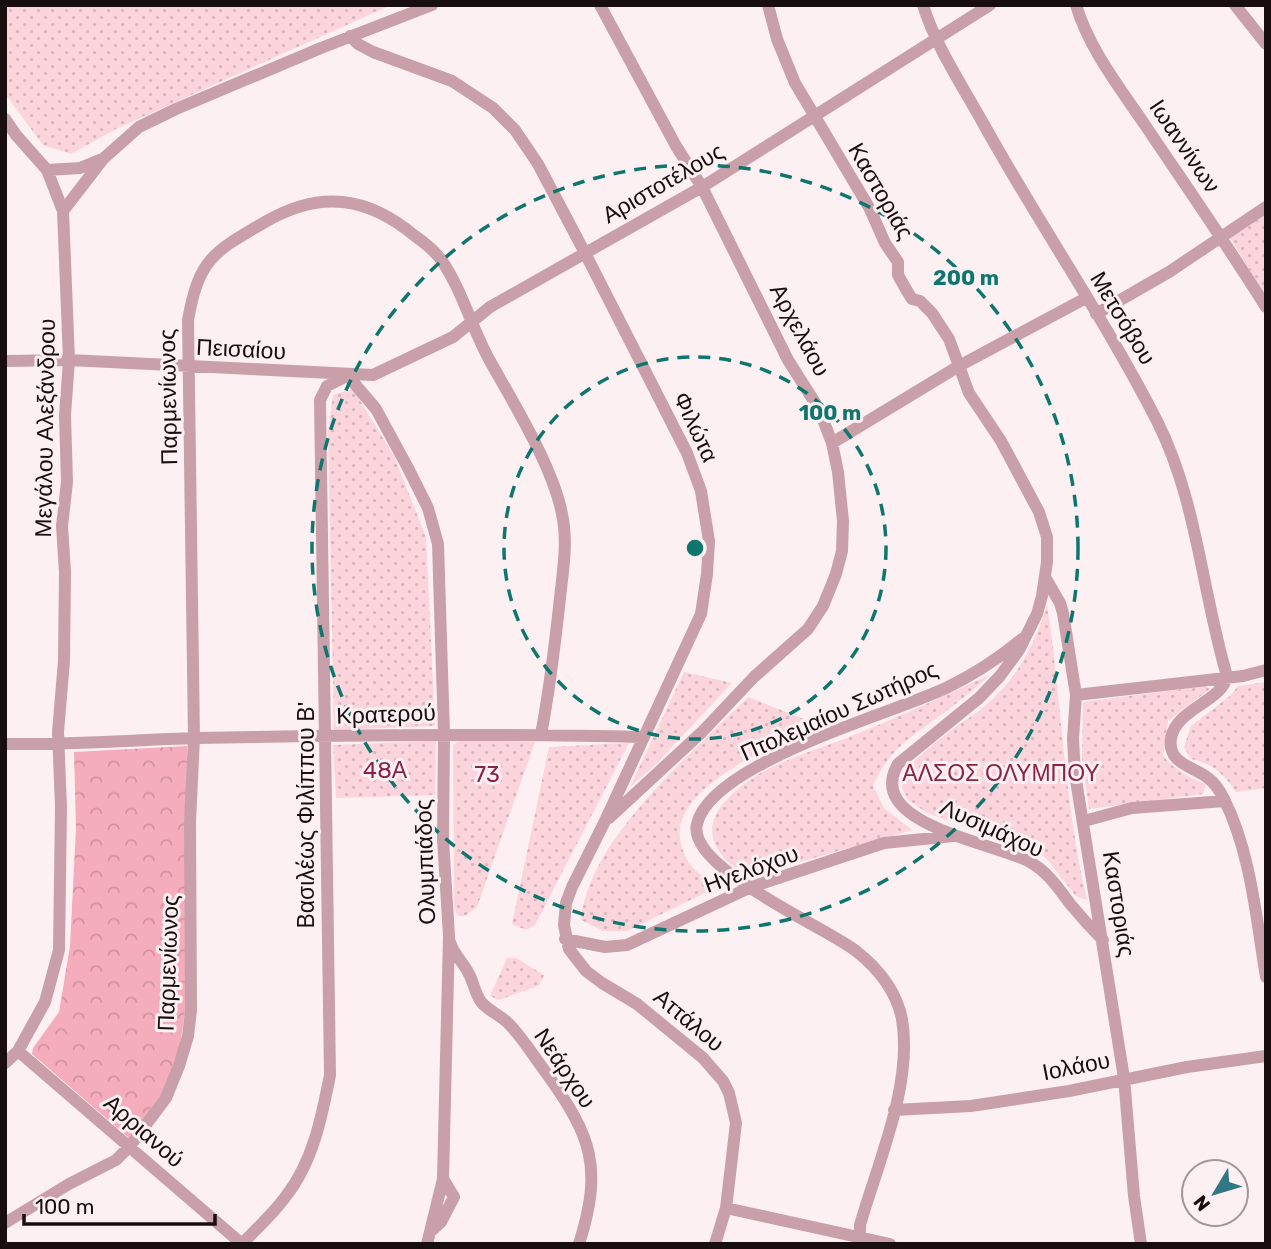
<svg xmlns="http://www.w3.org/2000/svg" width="1271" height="1249" font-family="Rubik,sans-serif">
  <defs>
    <pattern id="grass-dots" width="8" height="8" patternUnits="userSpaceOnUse" patternTransform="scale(1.75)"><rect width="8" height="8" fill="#fbd4dc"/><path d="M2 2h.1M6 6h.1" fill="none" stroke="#d6b5bc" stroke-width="1.8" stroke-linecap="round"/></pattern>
    <pattern id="forest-crowns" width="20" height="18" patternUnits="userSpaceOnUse" patternTransform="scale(1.75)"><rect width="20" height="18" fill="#f5acbd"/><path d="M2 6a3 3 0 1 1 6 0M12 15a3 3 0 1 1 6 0" fill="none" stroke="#d193a1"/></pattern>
  </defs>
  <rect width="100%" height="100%" fill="#fdf0f2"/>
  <path fill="url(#grass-dots)" d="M5 5H391L116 129 71 154 43 145 6 95Z
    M1266 212V297L1230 238Z
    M353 389 394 456 426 537 435 726 334 730 328 432 333 395Z
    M1047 604C1062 703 1064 803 1087 900L1076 896 1046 858 1019 843 991 836 927 813 908 800 902 788 903 772C917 758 932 745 948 733 960 723 975 715 987 704 1018 677 1036 643 1047 604Z
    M684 672 732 683 657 763 630 787Z
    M991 674C979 685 966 696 953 706 921 731 890 745 873 786L884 808 912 830 754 875C737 870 726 864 717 848 704 825 720 804 738 789 763 766 812 751 844 739 894 719 943 697 991 674Z
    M1266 682V788L1236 792C1225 775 1212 763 1191 759L1184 747 1191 726 1231 695 1238 686Z
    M1206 686 1210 689 1168 721 1163 756C1176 770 1188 778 1206 784L1203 794 1089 809 1082 758 1083 702Z
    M748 697 816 724C777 745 666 788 681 844 688 868 698 874 719 886L627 931H603L581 920C588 839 693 753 748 697Z
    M461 740 535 742 477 907 465 916H457L454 906 453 745Z
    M436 741 435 795 336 798 333 745Z
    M629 743 535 925 526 930 512 924 549 747Z
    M507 958H516L544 975 540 985 499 1000 490 996Z"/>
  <path fill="url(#forest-crowns)" d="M187 746 185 1011 180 1045 167 1087 129 1138 32 1054 33 1048 59 1012 70 946 76 828 74 752Z"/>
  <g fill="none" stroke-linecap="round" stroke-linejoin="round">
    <path stroke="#c9a0a9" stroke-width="12" d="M600 5 676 146 702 187 788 360 819 409 832 443 838 472 843 521 842 551 836 574 823 606 808 629 754 677 702 732 609 818
      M768 5 777 39 795 83 870 209 885 243 898 262V275L907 291 912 299 920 301 932 313 949 339 969 393 1001 441 1039 512 1047 537V562L1042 596 1037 614 1019 650 1000 676 979 698 898 764C863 825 997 843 1030 862 1048 872 1059 889 1071 905 1081 917 1092 929 1103 940
      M923 5C936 47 962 85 983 123 1039 224 1105 319 1157 421 1197 500 1202 592 1227 676 1222 702 1177 708 1171 738 1167 764 1193 766 1208 778 1215 783 1220 791 1224 799 1251 853 1256 918 1266 977
      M1076 5C1089 49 1120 88 1145 125 1186 186 1227 245 1266 307
      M1235 5 1266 44
      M350 36 358 44 373 52 452 81 493 108 515 130 538 164 585 253 687 453 701 491 709 541 707 574 701 614 604 823 572 887 566 903 564 925 569 949 586 971 602 983 637 1004 703 1058 723 1081 729 1093 736 1123 726 1208 715 1244
      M5 119 16 135 47 170 63 211 69 360 65 415 67 482 62 526 65 572 64 661 58 732 61 807 59 950 45 1002 18 1051 5 1063
      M47 170 80 168 102 159
      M63 211 103 159 139 127 176 109 321 48 432 5
      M1096 314 1169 272 1266 207
      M5 361 69 360 373 375 453 337 490 307 702 187 990 5
      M348 376 376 409 408 468 428 508 438 544 444 734 443 839 449 936 443 1179 427 1244
      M832 443 959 366 1086 298
      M1045 577 1060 603 1063 613 1076 695 1073 739 1075 774 1124 1078 1134 1196 1141 1244
      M1076 695 1243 676 1266 670
      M5 744C69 745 132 740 196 738 345 735 494 733 643 737
      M1084 821 1132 808 1225 801
      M565 939 605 947 627 945 751 887 884 843 953 836
      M450 942C453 954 464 963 469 974 474 983 475 995 482 1003 489 1011 500 1015 508 1023 523 1038 534 1057 547 1074 592 1137 603 1168 579 1244
      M18 1051 242 1244
      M894 1110 971 1106 1069 1091 1187 1067 1266 1056
      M726 1208 890 1244
      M5 1223 69 1184 116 1160 130 1146 166 1098 179 1066 188 1036 191 1010 190 822 194 738 188 320C199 259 213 252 265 222 320 190 367 196 415 236 425 243 435 251 442 261 463 292 472 329 490 361 514 404 553 467 562 514 568 542 563 570 560 598 555 644 550 689 541 734
      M430 1232 441 1222 454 1197 443 1179
      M242 1244C257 1228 274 1213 286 1196 313 1162 322 1116 330 1075L320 400 327 386 345 377
      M860 1244V1225C878 1162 913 1085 902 1019 896 990 879 969 856 951 826 927 686 868 697 824 711 763 891 714 946 688 973 675 999 658 1022 639"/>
  </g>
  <g fill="none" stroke="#0f766e" stroke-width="3.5" stroke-dasharray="12 9">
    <circle cx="695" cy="548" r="191"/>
    <circle cx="695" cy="548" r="383"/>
  </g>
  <g text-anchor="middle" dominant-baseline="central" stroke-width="6" stroke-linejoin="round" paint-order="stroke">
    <g font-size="23" fill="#180e10" stroke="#fdf0f2">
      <text transform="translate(1185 146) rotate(56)">Ιωαννίνων</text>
      <text transform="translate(663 183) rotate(-30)">Αριστοτέλους</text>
      <text transform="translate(881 191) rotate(60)">Καστοριάς</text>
      <text transform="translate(1123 318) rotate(59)">Μετσόβου</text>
      <text transform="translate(800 330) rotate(62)">Αρχελάου</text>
      <text transform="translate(241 349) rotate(3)">Πεισαίου</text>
      <text transform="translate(168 397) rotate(-91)">Παρμενίωνος</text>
      <text transform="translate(696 427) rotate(65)">Φιλώτα</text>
      <text transform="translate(45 428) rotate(-89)">Μεγάλου Αλεξάνδρου</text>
      <text transform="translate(839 711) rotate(-24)">Πτολεμαίου Σωτήρος</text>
      <text transform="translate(386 714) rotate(-2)">Κρατερού</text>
      <text transform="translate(306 815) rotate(-90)">Βασιλέως Φιλίππου Β'</text>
      <text transform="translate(992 828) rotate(24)">Λυσιμάχου</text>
      <text transform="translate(425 862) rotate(-92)">Ολυμπιάδος</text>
      <text transform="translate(751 869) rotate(-20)">Ηγελόχου</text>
      <text transform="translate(1119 904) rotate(81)">Καστοριάς</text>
      <text transform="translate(168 963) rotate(-88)">Παρμενίωνος</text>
      <text transform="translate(689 1020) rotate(40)">Αττάλου</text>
      <text transform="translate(1076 1066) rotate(-11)">Ιολάου</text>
      <text transform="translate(565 1068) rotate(56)">Νεάρχου</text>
      <text transform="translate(144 1131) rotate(41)">Αρριανού</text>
    </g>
    <g font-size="23" fill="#8a2347" stroke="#fdf0f2">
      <text x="385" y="770">48Α</text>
      <text x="1001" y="773">ΑΛΣΟΣ ΟΛΥΜΠΟΥ</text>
      <text x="487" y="774">73</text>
    </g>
  </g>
  <circle cx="695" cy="548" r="10" fill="#0f766e" stroke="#fdf0f2" stroke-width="3.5"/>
  <g font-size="21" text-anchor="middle" font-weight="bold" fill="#0f766e" stroke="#fdf0f2" stroke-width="6" stroke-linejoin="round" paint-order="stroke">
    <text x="966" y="285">200 m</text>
    <text x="830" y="420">100 m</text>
  </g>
  <rect width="1271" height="1249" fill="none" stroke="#180e10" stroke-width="14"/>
  <g transform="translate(1215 1193) rotate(232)"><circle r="33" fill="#fdf0f2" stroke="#a19698" stroke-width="2"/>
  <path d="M0-5L12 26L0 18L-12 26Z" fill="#327786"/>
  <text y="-10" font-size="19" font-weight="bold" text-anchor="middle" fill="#180e10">N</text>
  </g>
  <path d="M24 1214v10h191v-10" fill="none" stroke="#180e10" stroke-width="3.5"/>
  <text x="35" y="1214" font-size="21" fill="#180e10" stroke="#fdf0f2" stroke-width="5" paint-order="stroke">100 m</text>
</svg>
